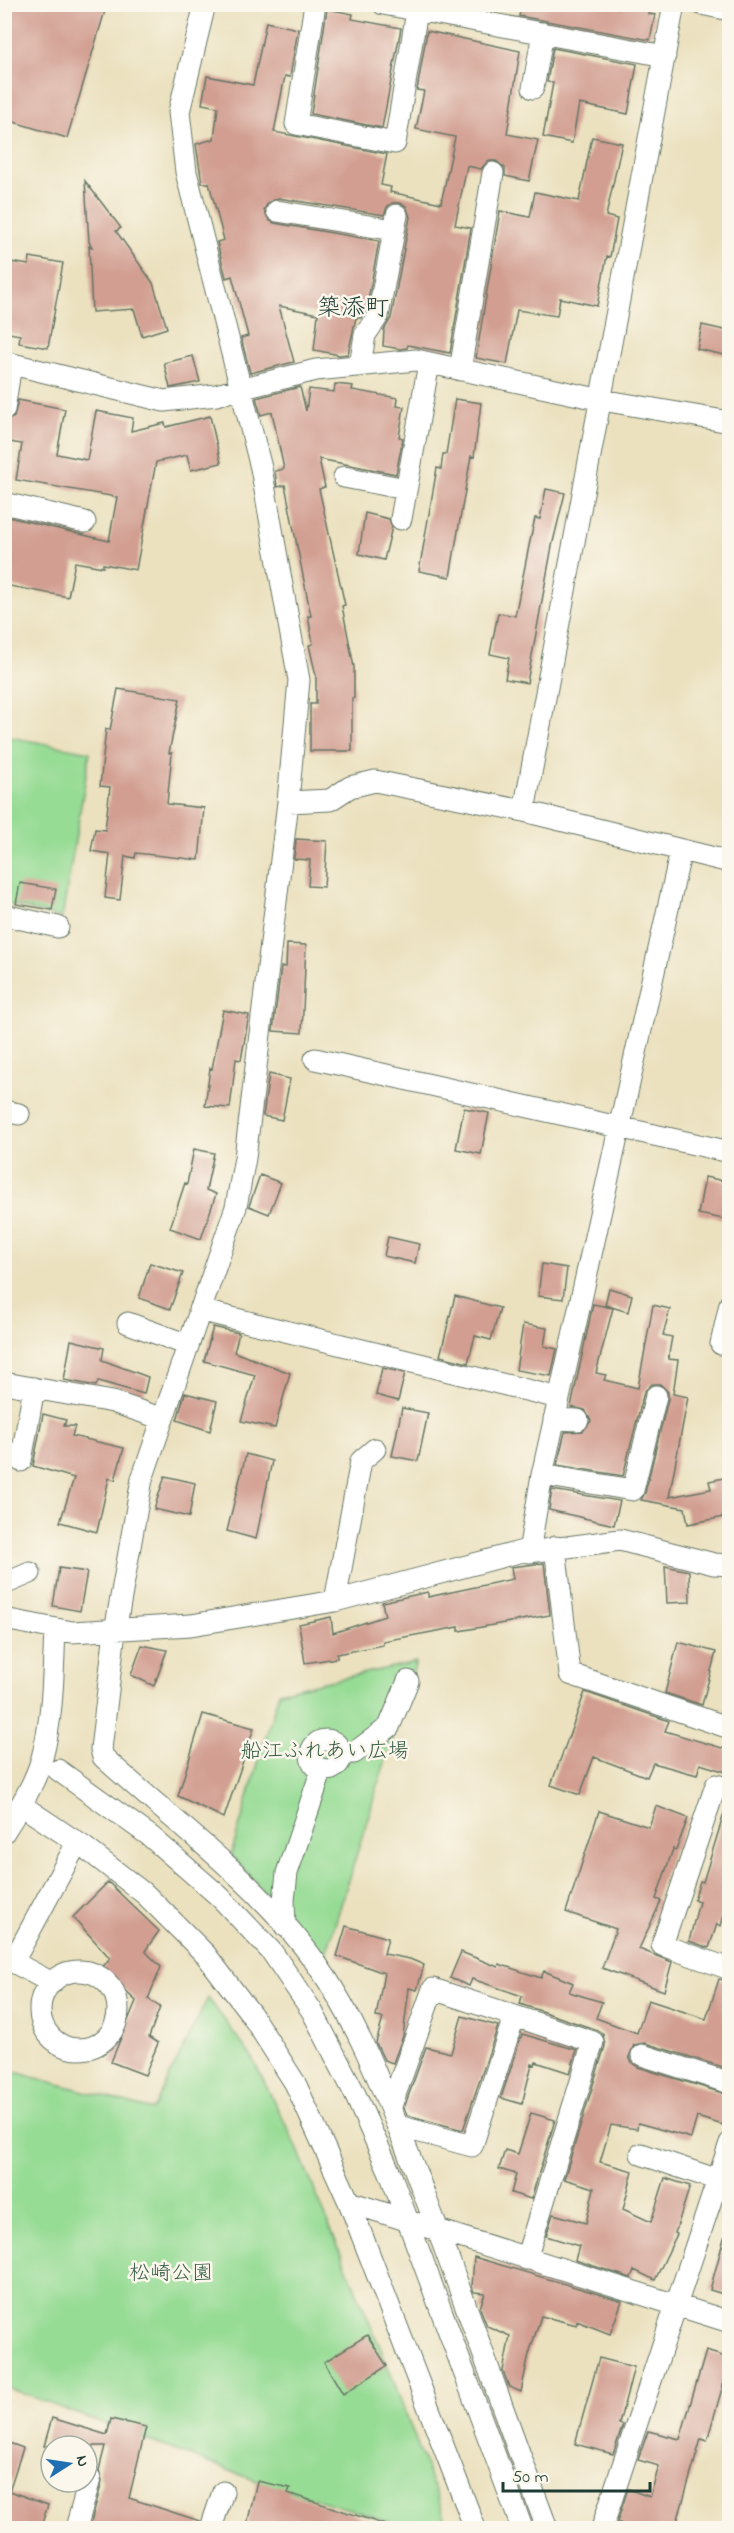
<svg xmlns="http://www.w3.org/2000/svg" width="734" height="2533" font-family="'Indie Flower','Klee One',sans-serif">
  <rect width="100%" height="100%" fill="#fbf7ec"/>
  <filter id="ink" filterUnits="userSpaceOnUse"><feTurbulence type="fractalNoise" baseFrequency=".0167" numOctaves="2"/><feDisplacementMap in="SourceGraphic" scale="12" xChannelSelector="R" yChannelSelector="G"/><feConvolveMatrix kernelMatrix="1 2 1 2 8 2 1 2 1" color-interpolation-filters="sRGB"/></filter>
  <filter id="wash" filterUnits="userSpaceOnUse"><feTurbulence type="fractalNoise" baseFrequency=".008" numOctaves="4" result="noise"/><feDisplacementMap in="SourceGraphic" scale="24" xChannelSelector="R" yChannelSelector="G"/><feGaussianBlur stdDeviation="1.35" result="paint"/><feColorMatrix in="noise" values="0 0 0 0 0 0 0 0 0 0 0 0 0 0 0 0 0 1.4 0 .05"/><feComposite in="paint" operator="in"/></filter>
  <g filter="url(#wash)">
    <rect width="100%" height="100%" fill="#ebe1bf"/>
    <path fill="#97dc95" stroke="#5b8c64" stroke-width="1.5" d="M4 736 90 752 62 918 5 903Z
      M416 1662 324 1960 231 1855 279 1692Z
      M208 1998 251 2056 295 2143 389 2369 449 2528H411L257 2481 5 2387 4 2069 153 2110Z"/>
    <g id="blocks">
      <path fill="#d19e91" d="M4 4H107L67 138 4 119Z
        M522 4H603L619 8 620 4H650L648 14 655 15 650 40 519 16Z
        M327 9 353 14 352 19 401 28 382 128 311 114Z
        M266 22 298 29 290 77 285 76 274 132 387 154 381 185 391 187 390 192 441 203 455 137 416 129 424 91 417 90 427 31 520 51 507 134 538 140 529 181 505 176V168L496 161H488L481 169 467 166 455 225 471 228 450 353 408 345 407 348 400 349 383 346 384 330 391 318 410 217 406 206 400 203H392L387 207 384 215 278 198 268 203 264 210 269 220 274 223 379 241 366 311 361 318H356L348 354 339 355 314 350 318 314 279 306 294 362 250 373 241 338 248 336 232 276 226 278 217 242 224 240 209 183H202L196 144 214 139 218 107 202 104 207 76 253 85Z
        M553 48 637 64 628 114 579 104 572 143 543 137 553 83 547 82Z
        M592 137 622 143 606 216 617 219 610 257 607 256 597 306 560 298 557 316 517 310 507 364 476 358 500 211 530 217 535 192 579 201Z
        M85 181 121 228 116 231 153 283 167 328 142 336 134 309 92 312 89 246 92 247 89 242Z
        M30 257 63 263 48 348 19 343 20 335 4 332V261L29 265Z
        M702 325 729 331V356L697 349Z
        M193 356 200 382 170 388 164 363Z
        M335 384 353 386 352 390 398 398 397 406 404 407 399 437 403 438 396 474 319 459 325 487 319 489 345 605 342 606 354 667V698H352V751H310V704H316V676L309 645 313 644 308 616H311L285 485 277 487 275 471 284 469 272 412 261 415 256 398 300 387 306 411 309 389 334 392Z
        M455 399 481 403 474 457 471 456 450 577 419 571 437 468 441 469 443 454H446Z
        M18 400 65 409 57 454 87 460 96 411 133 418 131 431 165 423 166 427 210 416 221 463 191 470 187 455 156 462 136 570 103 564V567L75 562 68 597 4 585V516L109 541 117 497 16 480 22 444 4 441V422L14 417Z
        M546 489 565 493 552 546 527 683 505 679 509 658 490 654 498 613 515 616 529 546 535 518 540 519Z
        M365 513 389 519 392 527 384 560 359 554Z
        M118 689 180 699 169 753H172L167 804 204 808 199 860 136 853 135 858 125 856 120 900 105 898 110 854 91 851 95 829 105 830 110 787 100 786 106 729 110 730Z
        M296 839 327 841 324 887 308 886 310 860 294 859Z
        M20 883 56 889 52 910 16 904Z
        M287 944 306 945 302 1033 273 1031 281 967H286Z
        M223 1010 249 1015 241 1060 236 1059 230 1108 205 1106 210 1068 212 1069Z
        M269 1074 290 1079 282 1120 263 1116Z
        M464 1108 489 1113 481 1154 456 1149Z
        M194 1149 214 1153 206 1190 216 1194 201 1239 170 1228 185 1183 187 1184Z
        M260 1175 281 1183 269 1214 249 1206Z
        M705 1177 729 1182V1220L698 1214Z
        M388 1237 419 1244 415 1263 384 1256Z
        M150 1263 183 1273 170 1309 139 1298Z
        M542 1264 567 1268 563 1299 538 1296Z
        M609 1288 632 1295 628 1312 605 1305Z
        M455 1296 500 1308 491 1340 475 1336 468 1363 440 1356Z
        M593 1304 613 1308 596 1373 606 1375 604 1380 638 1388 653 1305 670 1309 663 1335 672 1337 668 1359 678 1360 673 1394 688 1397 669 1497 711 1489 709 1481 729 1477V1516L688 1524 685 1508 641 1500 645 1493 668 1399V1392L660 1384H652L644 1392 623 1476 557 1465 565 1432 583 1431 591 1421 585 1410 571 1407Z
        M523 1324 547 1328 544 1346 557 1349 551 1376 516 1370Z
        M213 1327 239 1333 234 1352 290 1373 275 1428 241 1421 255 1375 204 1361Z
        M71 1340 104 1348 102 1360 148 1377 144 1394 98 1381 96 1386 64 1380Z
        M382 1368 405 1373 398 1401 376 1395Z
        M185 1393 217 1401 210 1431 177 1420Z
        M402 1408 428 1413 418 1461 392 1456Z
        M43 1414 66 1420 64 1426H75L72 1436 124 1448 115 1480 109 1478 97 1532 60 1522 74 1478 33 1466Z
        M246 1454 272 1461 256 1539 227 1531Z
        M165 1476 195 1483 189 1517 154 1509Z
        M552 1490 620 1501 614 1525 549 1510Z
        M544 1563 550 1615 459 1631V1627L383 1641V1645L337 1654V1658L305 1663 299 1624 331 1617 333 1633 385 1616 382 1602 428 1592V1597L513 1579 511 1567Z
        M665 1566 689 1571 690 1602 667 1603Z
        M59 1568 87 1572 80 1611 53 1606Z
        M678 1642 716 1652 702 1705 665 1693Z
        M142 1645 167 1650 154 1686 131 1675Z
        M585 1692 669 1721 665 1731 729 1750V1773L700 1764 697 1775 653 1763 647 1777 594 1757 580 1795 551 1785Z
        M203 1714 254 1728 224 1818 178 1796Z
        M656 1806 688 1818 676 1850 673 1849 656 1899 661 1901 639 1949 672 1962 664 1991 602 1968 616 1929 566 1912 599 1811 649 1827Z
        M726 1807 729 1808V1899L721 1926 717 1924 709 1948 689 1941 699 1902 694 1900 700 1881 703 1882Z
        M108 1882 159 1931 145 1951 161 1967 148 1999 160 2007 149 2037 158 2043 145 2075 111 2062 136 2001 101 1969 110 1958 73 1917Z
        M346 1926 388 1938 384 1954 410 1959 424 1965 417 1990 409 1988 403 2036 393 2063 384 2060 376 2043 383 2018 376 2017 384 1973 337 1956Z
        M461 1952 498 1967 499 1964 541 1978 544 1971 573 1983 569 1992 602 2002 596 2018 637 2033 648 2000 706 2019 719 1979 729 1981V2069L645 2043 634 2045 629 2057 632 2063 638 2067 729 2095 723 2125 697 2117 691 2138 638 2123 637 2129 611 2125 600 2162 633 2171 623 2209 651 2222 665 2178 690 2186 675 2233 677 2234 655 2280 634 2270 631 2278 575 2260 579 2246 546 2236 553 2214 586 2223 594 2188 564 2179 605 2046 603 2034 597 2030 520 2004 522 1996 472 1979 469 1986 450 1978Z
        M462 2016 498 2026 463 2130 407 2115 404 2108 426 2047 451 2053Z
        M522 2034 577 2050 570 2073 536 2062 535 2065 532 2064 522 2104 501 2098Z
        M531 2113 555 2120 531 2199 511 2193 516 2174 499 2169 505 2150 518 2154Z
        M724 2238H729V2296L710 2290Z
        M474 2257 622 2301 610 2334 577 2321V2325L541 2316 529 2354 521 2392 509 2387 503 2371 510 2336 487 2326 480 2308 485 2293 474 2292 472 2287Z
        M367 2335 387 2366 343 2394 324 2362Z
        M706 2351 729 2358V2364L707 2441 701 2439 675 2529H634L617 2522 628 2489 650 2497 659 2466 638 2460 648 2431 680 2439Z
        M599 2358 634 2367 619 2424 623 2425 613 2454 575 2444Z
        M52 2418 107 2435 111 2419 146 2427 129 2498 200 2521 199 2529H89L102 2482 99 2470 105 2446H44Z
        M4 2441 23 2448 9 2491 48 2505 40 2529H4Z
        M257 2481 290 2488 288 2493 386 2525V2529H246Z"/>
    </g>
  </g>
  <g filter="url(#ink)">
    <use href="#blocks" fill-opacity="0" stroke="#667665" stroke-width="1.5"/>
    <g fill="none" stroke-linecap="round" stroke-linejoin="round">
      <defs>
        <path id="minor" d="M205 4 179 112 186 172 261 468 299 680 288 802 245 1158 236 1207 142 1479 115 1631 101 1749 103 1757C176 1824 258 1882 316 1963 359 2023 384 2093 411 2160 459 2282 501 2406 547 2528
          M315 4 296 124 395 143 417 11
          M383 4 471 20 473 4
          M701 4 730 10
          M471 20 665 56
          M533 88 543 33
          M277 211 394 230
          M4 362 164 401 216 395 316 370 416 360 602 400 730 422
          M360 366 365 335 378 316 397 215
          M460 370 493 173
          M4 410 11 364
          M344 477 406 489
          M4 503 85 522
          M401 519 429 363
          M288 802 330 800 350 787 375 781 524 811 730 862
          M524 811 674 4
          M4 915 58 927
          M315 1059 730 1152
          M4 1111 19 1114
          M199 1310 559 1398
          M128 1323 188 1345
          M721 1344 730 1304
          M10 1384 113 1402 163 1419
          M554 1419 578 1420
          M21 1461 34 1388
          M542 1475 633 1490 656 1396
          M555 1547 570 1674 730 1728
          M529 1552 542 1475 681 850
          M4 1584 30 1573
          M335 1601 361 1461 375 1449
          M4 1619 72 1632 191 1625 335 1601 523 1551 529 1552 620 1540 714 1564 730 1565
          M311 1755a15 15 0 1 1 30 0a15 15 0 1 1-30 0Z
          M341 1753H354L389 1727 408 1681
          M58 1770 150 1836 220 1897 272 1952 312 2011 354 2092 390 2173 522 2528
          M730 1789 716 1785 662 1945 730 1969
          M21 1805 84 1847 146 1895 206 1955 251 2014 295 2083 349 2202 475 2528
          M4 1832C18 1810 35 1784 42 1758 53 1717 53 1672 55 1630
          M285 1926 284 1900 287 1873 322 1769
          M4 1957 52 1983
          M13 1962 77 1843
          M40 2010a39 39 0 1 1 78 0a39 39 0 1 1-78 0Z
          M642 2055 730 2083
          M391 2106 433 1989 593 2042 526 2259
          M398 2126 472 2146 514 2017
          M641 2154 718 2180
          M349 2202 730 2322
          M76 2528 90 2479
          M211 2528 223 2492
          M602 2528 730 2143"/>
      </defs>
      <use href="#minor" stroke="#667665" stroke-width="23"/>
      <use href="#minor" stroke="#fff" stroke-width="21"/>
    </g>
  </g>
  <g text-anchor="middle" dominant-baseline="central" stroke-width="5" stroke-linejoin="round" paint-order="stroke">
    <g font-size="21" fill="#375d47" stroke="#fbf7ec">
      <text x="325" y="1752">船江ふれあい広場</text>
      <text x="171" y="2274">松崎公園</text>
    </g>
    <g font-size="24" fill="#1f3d34" stroke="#fbf7ec">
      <text x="353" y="309">築添町</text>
    </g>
  </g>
  <rect width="734" height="2533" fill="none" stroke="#fbf7ec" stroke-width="24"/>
  <g transform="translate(69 2464) rotate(78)"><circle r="28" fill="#fbf7ec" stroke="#a3ada2" stroke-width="1.5"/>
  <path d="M0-4.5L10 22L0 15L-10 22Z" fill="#1f6fb2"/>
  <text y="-9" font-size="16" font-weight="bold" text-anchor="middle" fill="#1f3d34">N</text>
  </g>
  <path d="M503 2482v9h147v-9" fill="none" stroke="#1f3d34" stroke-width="3"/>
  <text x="512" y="2482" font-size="18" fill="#1f3d34" stroke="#fbf7ec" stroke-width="4.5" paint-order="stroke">50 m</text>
</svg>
